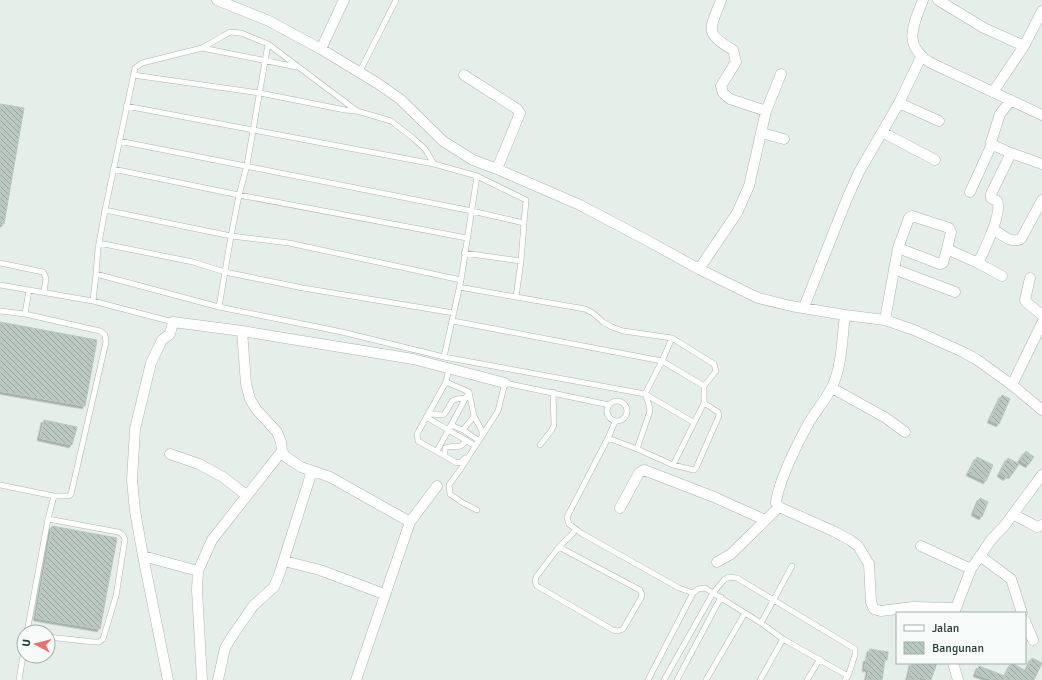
<svg xmlns="http://www.w3.org/2000/svg" width="1042" height="680" font-family="Signika,sans-serif">
  <defs>
    <pattern id="building-back-hatch" width="6" height="6" patternUnits="userSpaceOnUse"><rect width="6" height="6" fill="#bbc8c1"/><path d="M-1 5l2 2M0 0l6 6M5-1l2 2" fill="none" stroke="#98a49d"/></pattern>
    <filter id="shadow"><feDropShadow dx="-2.5" dy="2.5" stdDeviation="0" flood-color="#0004"/></filter>
  </defs>
  <rect width="100%" height="100%" fill="#e6eee9"/>
  <path fill="url(#building-back-hatch)" stroke="#b9c7be" filter="url(#shadow)" d="M0 104 24 108 4 224H0Z
    M0 322 97 340 85 406 0 391Z
    M1002 395 1010 399 999 424 990 420Z
    M44 420 77 427 72 445 40 438Z
    M1026 451 1034 457 1028 465 1020 460Z
    M977 457 993 465 986 481 969 473Z
    M1008 458 1019 464 1011 476 1008 475 1006 478 1000 474Z
    M980 498 988 502 982 517 974 513Z
    M52 526 117 538 100 629 36 618Z
    M870 649 888 652 887 660H885L882 680H867L869 669H865L866 659H868Z
    M1032 658 1042 663 1034 680H993L976 674 979 666 1005 676 1012 663 1026 671Z
    M912 663H937L931 680 920 677 919 680H908Z"/>
  <g fill="none" stroke-linecap="round" stroke-linejoin="round">
    <defs>
      <path id="lane" d="M202 48 297 67
        M359 73 396 0
        M133 75 260 93 345 110 356 111
        M126 106 434 164
        M119 141 472 211 524 223
        M113 169 239 195 467 238
        M477 176 461 280 444 357 645 394 693 422
        M105 210 231 236 289 243 461 280
        M99 243 193 262 225 272 303 288 454 313
        M464 253 521 261
        M0 263 43 272 46 278 44 292
        M96 274 98 249 105 210 135 68 142 63 202 48 230 32 241 33 268 44 357 111 391 121 413 138 425 149 434 164 477 176 526 200 524 223 521 261 516 297 585 309 593 313 603 322 612 327 623 331 672 338 714 364 716 371 704 386V403L718 412 719 416 696 468 694 470 673 465 637 449 608 438
        M0 285 93 301 173 322
        M459 287 516 297
        M93 301 96 274 219 307 342 332 444 357
        M219 307 231 236 239 195 247 165 268 44
        M0 311 25 314
        M453 321 662 361 704 386
        M449 369 446 382 417 434 418 441 457 463 461 462 465 458
        M446 382 469 392 474 416 482 431V435
        M607 411a10 10 0 1 1 20 0a10 10 0 1 1-20 0Z
        M429 414 443 415 446 412 452 401 457 399 466 398
        M426 417 474 445
        M615 422 608 438 567 517 569 524 581 533 679 588 693 593 698 589 705 588 761 623 783 639 848 676 845 680
        M451 425 463 430 474 416
        M463 430 478 440
        M540 445 551 431 554 425 553 392
        M637 449 650 411 649 405 645 394 662 361 672 338
        M437 451 469 392
        M445 455V448C454 444 460 451 466 440
        M673 465 704 403
        M0 485 54 496
        M477 510 463 503 450 494 449 485 460 470 498 411 505 383 609 405
        M48 519 118 532 122 534 125 539 116 596 103 639 99 642H94L48 637
        M559 547 640 590 642 594 641 598 623 629 618 631 613 630 537 586 535 582 536 577Z
        M559 547 576 530
        M761 623 792 566
        M27 632 48 519 54 496H69L71 494 106 342 105 335 100 331 25 314 29 290
        M19 680 24 650
        M648 680 693 593
        M664 680 713 593 724 580 729 577 737 578 855 649V655L848 676
        M677 680 721 597
        M706 680 745 613
        M760 680 783 639
        M807 680 820 659"/>
      <path id="street" d="M217 0 269 21 321 49 377 83 400 99 443 141 473 160 497 169 580 205 648 241 699 269 758 298 791 306 845 315 885 320 914 330 963 352 976 359 1012 385 1042 410
        M721 0C710 30 703 32 733 50L736 62 721 86 723 93 730 99 766 111
        M923 0C913 26 902 45 931 63L1042 115
        M938 0 984 28 1024 46
        M321 49 344 0
        M464 75 517 109 520 113 497 169
        M993 92 1024 46 1042 11
        M899 103 939 121
        M882 132 935 160
        M762 133 784 139
        M1011 153 995 146 991 142 1000 114 1011 100
        M970 192 992 144
        M993 229C1001 234 1011 244 1021 239L1042 200
        M898 248 909 218 912 216 949 228 951 232 947 249
        M978 263C984 251 1003 212 997 201L991 198V194L1011 153 1042 164
        M699 269 737 213 749 186 766 111 781 74
        M894 269 955 292
        M1030 278 1025 300 1026 302 1042 315
        M804 307 846 201 859 172 899 103 921 57
        M845 315C842 339 842 366 832 387 825 401 814 413 807 426 797 444 778 483 776 503L779 507 833 531 850 540 858 546 869 564 871 602 874 609 881 611 913 607 955 608
        M885 320 898 248 940 264 943 263 947 249 978 263 1002 276
        M242 331 246 384 250 399 256 409 277 432 281 442 282 451 286 457 301 467 330 477 410 522
        M1012 385 1042 323
        M832 388 886 418 905 432
        M170 454 199 464 223 477 246 495
        M620 508 639 473 644 470 714 497 765 520
        M1013 514 1037 527 1042 525
        M921 546 971 569
        M143 556 198 571
        M980 556 1011 579 1022 613
        M284 561 320 570 384 594
        M717 562 731 554 779 507
        M954 613 971 569 991 540 1005 525 1042 475
        M1025 621 1033 640
        M953 663 958 680
        M168 680 143 556 135 511 132 480 135 429 151 363 162 340 170 334 173 322 242 331 413 359 505 383
        M202 680 197 590 198 571 212 540 282 451
        M218 680 225 648 231 638 253 606 274 587 279 575 312 471
        M356 680 410 522 437 486"/>
    </defs>
    <use href="#lane" stroke="#a9b6af" stroke-width="6"/>
    <use href="#street" stroke="#a9b6af" stroke-width="11"/>
    <use href="#lane" stroke="#fff" stroke-width="5"/>
    <use href="#street" stroke="#fff" stroke-width="10"/>
  </g>
  <rect x="896" y="612" width="130" height="52" fill="#f6faf8" stroke="#a3afa9"/>
  <rect x="904" y="625" width="20" height="6" fill="#ffffff" stroke="#a3afa9"/>
  <text x="932" y="632" font-size="12" fill="#263e33">Jalan</text>
  <rect x="904" y="642" width="20" height="12" fill="url(#building-back-hatch)" stroke="#a3afa9"/>
  <text x="932" y="652" font-size="12" fill="#263e33">Bangunan</text>
  <g transform="translate(36 644) rotate(277)"><circle r="19" fill="#f6faf8" stroke="#a3afa9"/>
  <path d="M0-3L7 15L0 10L-7 15Z" fill="#e6726c"/>
  <text y="-6" font-size="11" font-weight="bold" text-anchor="middle" fill="#263e33">U</text>
  </g>
</svg>
